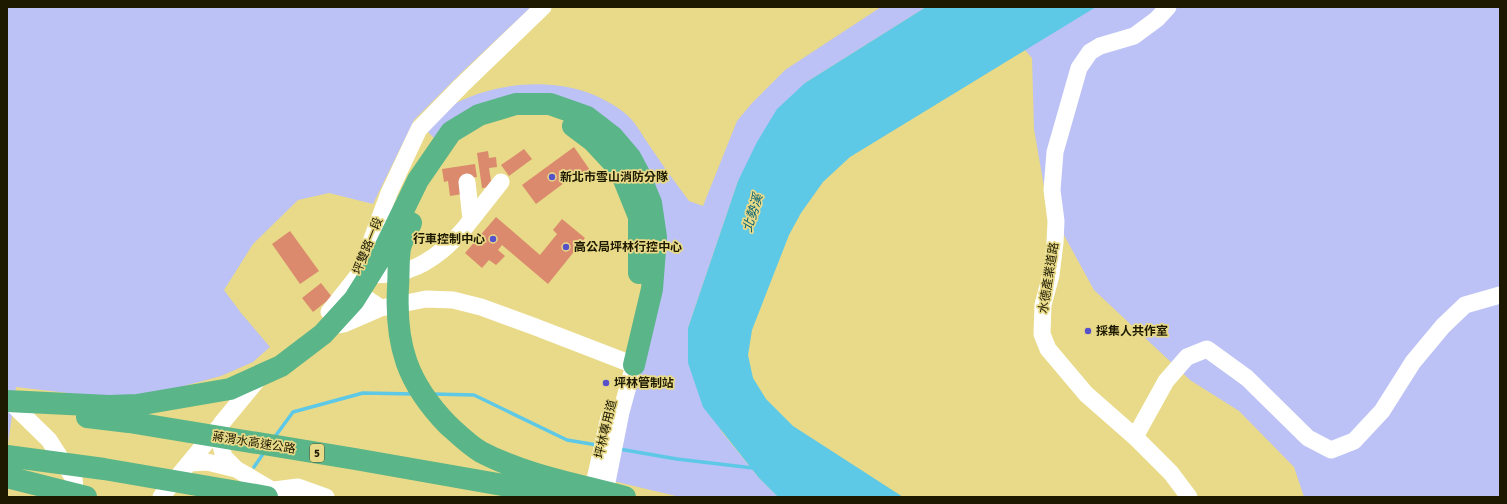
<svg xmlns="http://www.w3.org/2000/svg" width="1507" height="504" font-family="Signika,'Noto Sans TC',sans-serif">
  <rect width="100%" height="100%" fill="#e8da88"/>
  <path fill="#bcc1f6" d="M7 7H531L461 73 414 120 373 204 329 193 298 200 253 244 224 290 241 313 270 347 253 362 221 376 158 393 103 397 16 387 7 451Z
    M881 7H926L805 83 738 181 688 328V363L722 432 759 478 778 497H680L613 481 656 267 637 167 532 98 438 142 426 130C436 121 447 107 458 102 511 77 581 76 627 115 634 121 640 131 645 139 659 160 674 181 689 201L703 206 737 121 752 103 785 70Z
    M987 7H1500V497H1304L1294 467 1239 411 1190 380 1094 290 1047 204 1034 129 1032 58Z"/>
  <path fill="#5ec8e7" d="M926 7H1096L850 157 823 182 801 213 789 235 752 330 748 355 753 378 766 399 793 426 903 497H778L759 478 703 407 688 363V328L738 181 757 142 777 109 805 83Z"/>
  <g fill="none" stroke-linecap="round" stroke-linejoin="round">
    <path stroke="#5ec8e7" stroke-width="3.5" d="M432 394 474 395 567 440 597 445
      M274 438 293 412 363 393 414 394
      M619 449 677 459 753 468
      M254 467 265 451"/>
  </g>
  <path fill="#db8a6e" d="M574 147 592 173 581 181 576 174 536 204 522 185Z
    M524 149 532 159 509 176 501 165Z
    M488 151 489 158 496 157 497 167 489 168 492 187 482 188 477 153Z
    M475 164 477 177 460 179 462 194 450 196 448 181 444 182 442 169Z
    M496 217 540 255 557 234 553 230 562 219 585 238 548 284 502 245 498 250 505 256 496 265 489 260 482 268 465 253Z
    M290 231 319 271 300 284 272 244Z
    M321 283 332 297 313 312 302 298Z
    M603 380 610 381 608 387 602 386Z"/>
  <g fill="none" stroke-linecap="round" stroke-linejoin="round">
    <path stroke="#fff" stroke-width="17" d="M1168 7 1157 19 1134 36 1100 46 1090 52 1079 68 1055 152 1052 190 1056 221 1055 243 1051 275 1043 305 1042 334 1048 349 1086 394 1135 437 1171 473 1189 497
      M471 220 501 182
      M381 308 363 296 359 274C375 275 392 276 408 270 433 262 456 240 471 220L467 182
      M329 312 359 274 389 193 419 129 461 86 543 7
      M327 327 344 324 381 308 426 299 453 300 481 307 533 326 634 365 621 412 604 497
      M259 378 221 424V446L224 457 236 469 272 490 289 497
      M7 399 49 440 74 479 76 497
      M1135 437 1166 381 1187 357 1207 349 1247 378 1308 438 1331 450 1354 441 1382 411 1413 362 1443 326 1465 305 1500 295
      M190 463 207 462 236 469
      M274 490 298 487 326 497
      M161 497 218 428
      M591 497 609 417"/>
    <path stroke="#5ab588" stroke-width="22" d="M573 126 593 141 620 170 639 217V273
      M411 223C407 231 402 240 400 248 398 261 399 274 398 287 395 345 407 383 448 425 458 434 469 445 481 452 525 475 577 484 625 497
      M7 401 109 406 137 405 230 389 281 366 323 334 354 300 379 260 418 180 451 132 479 115 516 104H550L587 117 613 137 630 157 639 174 651 203 656 237 652 289 634 365
      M87 417 129 422 355 459 571 497
      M7 456 104 469 267 497
      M7 477 86 497"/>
  </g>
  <g fill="#5852ca" stroke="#e8da88" stroke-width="1.5">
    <circle cx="552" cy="177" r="4"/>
    <circle cx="493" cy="239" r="4"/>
    <circle cx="566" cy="247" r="4"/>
    <circle cx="1088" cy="331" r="4"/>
    <circle cx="606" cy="383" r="4"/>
  </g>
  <g text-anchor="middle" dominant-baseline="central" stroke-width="3.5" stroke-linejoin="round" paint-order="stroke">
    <rect fill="#e8da88" stroke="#5a532a" stroke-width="1" x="310" y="444" width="14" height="18" rx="3"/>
    <g font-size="11" font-weight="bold" fill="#1d1901">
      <text x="317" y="453">5</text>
    </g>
    <g font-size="12" font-weight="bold" fill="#1d1901" stroke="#e8da88" text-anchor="start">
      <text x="560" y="177">新北市雪山消防分隊</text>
      <text x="485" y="239" text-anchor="end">行車控制中心</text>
      <text x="574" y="247">高公局坪林行控中心</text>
      <text x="1096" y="331">採集人共作室</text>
      <text x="614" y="383">坪林管制站</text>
    </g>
    <g font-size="12" fill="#1d1901" stroke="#e8da88">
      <text transform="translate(368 246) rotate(-68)">坪雙路一段</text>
      <text transform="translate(1049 278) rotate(-81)">水德產業道路</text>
      <text transform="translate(606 429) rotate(-77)">坪林專用道</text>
      <text transform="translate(254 443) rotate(9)">蔣渭水高速公路</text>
    </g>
    <g font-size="13" font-style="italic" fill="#005e74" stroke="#e8da88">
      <text transform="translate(753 213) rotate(-73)">北勢溪</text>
    </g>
  </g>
  <rect width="1507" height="504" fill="none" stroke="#1d1901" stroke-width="16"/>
</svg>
